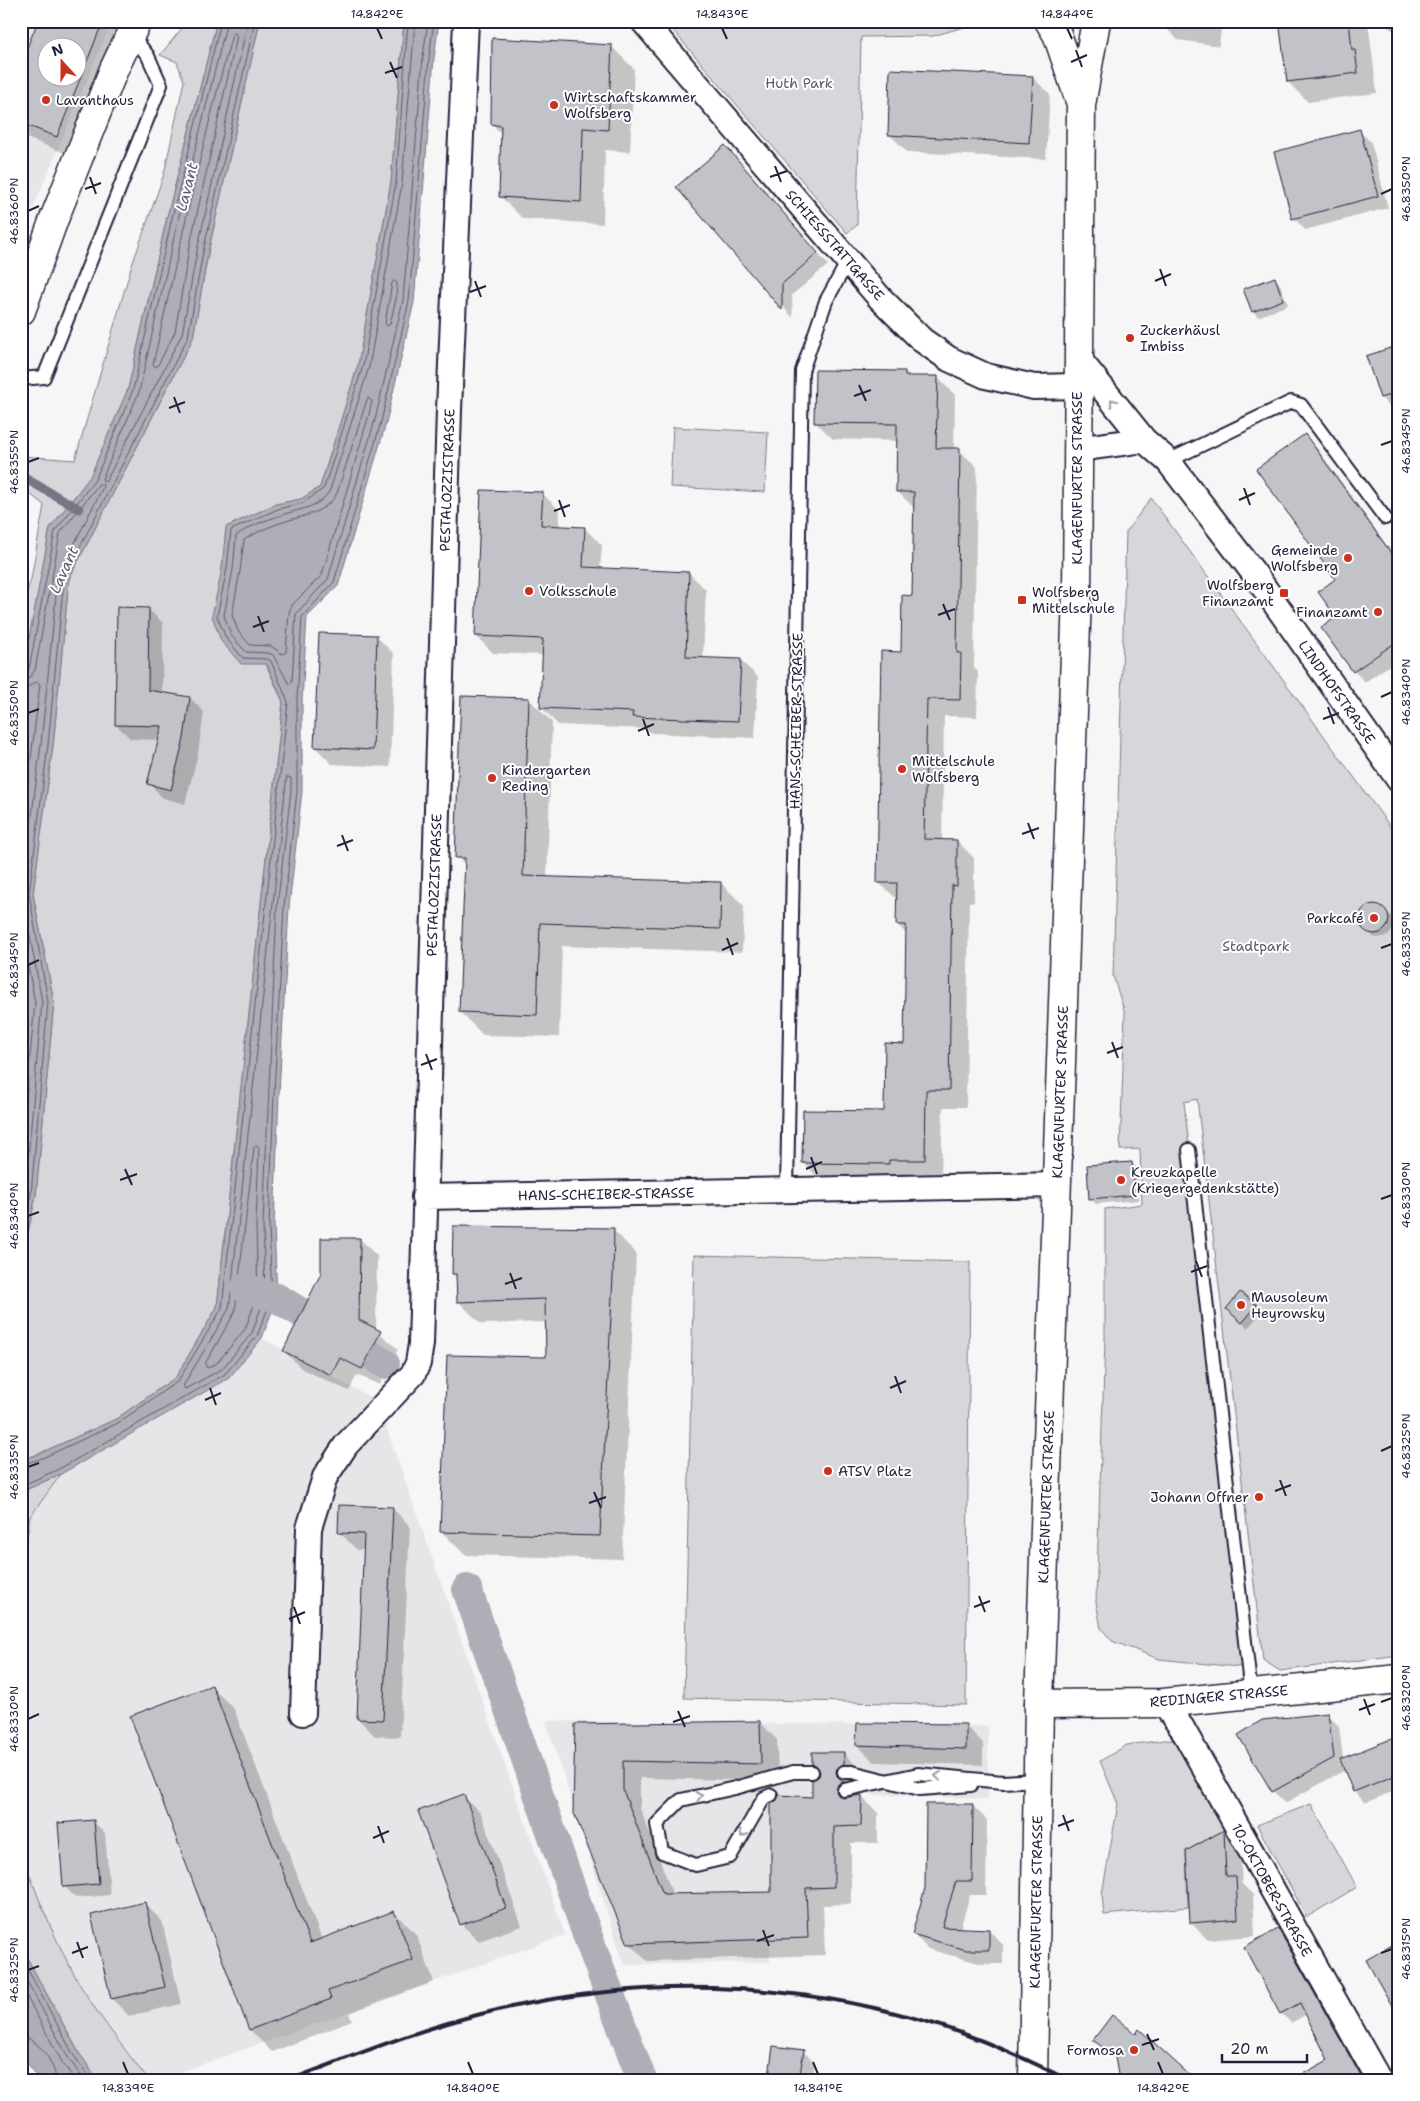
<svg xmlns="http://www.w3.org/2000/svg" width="1420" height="2101" font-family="'Shantell Sans',sans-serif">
  <rect width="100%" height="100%" fill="#f6f6f7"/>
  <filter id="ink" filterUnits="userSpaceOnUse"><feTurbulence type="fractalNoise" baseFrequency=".02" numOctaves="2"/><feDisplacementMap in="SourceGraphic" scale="10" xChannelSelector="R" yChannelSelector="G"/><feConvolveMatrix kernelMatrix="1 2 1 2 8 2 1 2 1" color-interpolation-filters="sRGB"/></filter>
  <g filter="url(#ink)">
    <path fill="#e6e6e9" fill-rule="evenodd" d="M21 21H112L21 237ZM48 48H78V78H48Z
      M262 1338 377 1401 565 1935 158 2080H148L99 2014 74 1974 40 1905 21 1851V1579L30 1517 61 1474 229 1378Z
      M546 1721 988 1726V1799L862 1794 861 1826 834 1827V1887L806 1892 808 1938 770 1940V1962L624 1965Z"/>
    <path fill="#d7d7db" stroke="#7c7c8b" d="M188 21H217L167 217 128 389 90 477 50 528 21 681V611L31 579 44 505 21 487V456L75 460 131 268 164 174 184 81 177 62 160 55Z
      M260 21H404L391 182 358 365 320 487 301 499 276 504 226 527 222 569 283 702 217 1307 176 1377 116 1419 36 1455 21 1460V1265L36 1195 54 1002 33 894 53 746 69 579 193 338 208 253Z
      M665 21H976L978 23 933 36 861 37 857 225 847 233Z
      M673 427 768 432 765 492 670 487Z
      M1151 498 1399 839V1655L1280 1671 1263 1660 1197 1099 1184 1102 1248 1663 1238 1667 1159 1659 1112 1641 1101 1628 1096 1602 1105 1340V1209L1142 1204 1140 1149 1120 1150 1125 1013 1113 976 1126 532Z
      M694 1255 970 1262 966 1705 684 1698Z
      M61 1474 30 1517 21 1579V1492Z
      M1172 1739 1189 1762 1224 1830 1186 1851 1188 1907 1104 1915 1102 1894 1118 1804 1100 1761 1127 1745Z
      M1311 1804 1357 1887 1307 1917 1257 1825Z
      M21 1851C36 1893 52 1934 74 1974 94 2011 122 2045 148 2080H98L79 2053 21 1947Z"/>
    <path fill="#aeaeb7" stroke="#767685" d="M217 21H260L208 253 193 338 69 579 53 746 33 894 54 1002 36 1195 21 1265V681L50 528 90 477 128 389 167 217Z
      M404 21H439L434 58 414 302 386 423 338 586 307 617 302 700V791L289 907 279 1093 274 1225 277 1298 262 1338 229 1378 61 1474 21 1492V1460L36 1455 116 1419 176 1377 217 1307 283 702 267 664H241L221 641 212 616 222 569 226 527 276 504 301 499 320 487 358 365 391 182Z
      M21 1947 79 2053 98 2080H38L21 2052Z"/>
    <path fill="#0003" fill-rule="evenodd" d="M39 21H135L80 159 24 137 21 134V65ZM48 48H78V78H48Z
      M1159 21H1222L1219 46 1178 40Z
      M1280 21H1368L1377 93 1308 102 1288 82Z
      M1380 21H1399V35Z
      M611 46 634 69 630 152 605 150 603 224 523 219 500 196 502 134 492 124Z
      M1032 77 1050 94 1046 159 907 152 889 134Z
      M1359 131 1371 142 1388 208 1305 230 1294 218Z
      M725 147 828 265 792 295 793 318 678 187Z
      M1274 278 1280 284 1288 305 1258 317 1253 311Z
      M1367 357 1390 396 1399 393V415L1381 398Z
      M904 372 909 377H937L955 395 954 450H959L977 467 974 668 978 672 977 717 944 716 942 841H957L974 858V902H969L966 1107H943L941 1177 821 1180 803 1163 886 1113 905 1045 907 935 898 925V900L878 882 903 653 913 597 915 509 898 492V441L833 439 815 422Z
      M1305 436 1316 447 1399 562V659L1365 682 1354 671 1323 628 1338 617 1337 580Z
      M542 493 560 511 559 527 584 528 602 545 600 569 689 573 706 590 703 659 740 660 758 677 755 738 651 733 646 729 558 725 541 707 543 655 493 653 476 636Z
      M148 609 163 623 162 694 190 698 204 712 198 753 185 804 163 798 149 783 160 740 131 739 116 725Z
      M377 637 394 654 390 767 332 764 315 747Z
      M529 699 552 722 547 878 721 883 744 906 742 952 562 946 559 1037 483 1035 460 1012 466 866 457 857Z
      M1368 905H1378L1392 917 1394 920 1393 930 1388 936 1375 938 1362 926 1360 916Z
      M1132 1163 1137 1168 1139 1200 1096 1204 1091 1199Z
      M613 1230 636 1253 622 1559 465 1555 442 1532 547 1358V1322L481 1324 458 1301 457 1278 453 1273Z
      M360 1239 377 1256 376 1330 398 1349 380 1385 357 1375 349 1391 302 1369 284 1351Z
      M1256 1305 1262 1311 1248 1328 1233 1314Z
      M392 1508 410 1526 400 1737 375 1736 358 1719 365 1550H357L339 1532Z
      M212 1687 234 1709 322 1940 394 1912 416 1934 434 1982 349 2013 352 2021 272 2052 250 2030 131 1717Z
      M1327 1715 1339 1726 1343 1759 1399 1739V1789L1365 1803 1354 1791 1345 1770 1285 1803 1273 1791Z
      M760 1722 777 1740 778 1781 640 1778V1808L673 1895 772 1894 814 1798 821 1771 813 1763 843 1753 861 1770V1781L854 1793 857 1797 861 1796 878 1813V1843H851V1904L823 1905 825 1955 647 1961 629 1943 577 1725Z
      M965 1725 983 1743V1765L874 1762 857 1745Z
      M463 1796 481 1813 522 1926 479 1941 461 1924Z
      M972 1805 987 1820 986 1895H970L960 1929 989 1930 1003 1945V1964H982L928 1949 913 1934Z
      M94 1822 105 1833 110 1895 76 1898 64 1886Z
      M1223 1832 1240 1849 1242 1884 1253 1895 1255 1936 1208 1940 1191 1923Z
      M144 1903 162 1921 181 2004 129 2016 112 1999 92 1916Z
      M1278 1930 1288 1939 1366 2080H1295L1330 2060 1307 2014 1291 2023 1281 2013Z
      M1095 2040 1194 2080 1117 2059Z
      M803 2051 815 2063 812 2080H775L770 2075Z"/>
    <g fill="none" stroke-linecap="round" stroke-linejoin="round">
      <path stroke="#5a5a6d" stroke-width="1" d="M227 21 178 220 139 392 102 479 104 482 106 481 182 334 197 251 248 21
        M415 21 402 183 369 367 330 490C320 509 296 509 279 516 266 520 247 527 236 536L233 570 224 615 231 635 246 652 268 653 273 655 289 684 292 682 296 614 328 579 375 420 403 300 423 57 428 21
        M235 33 237 36 189 249 175 332 158 365 155 367 153 364C178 254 202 144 232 35Z
        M395 281 397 283 396 299 390 324 387 326 385 323 392 283Z
        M368 398 372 401 368 418 322 575 293 604 289 612 286 652 282 654 271 646 250 645 238 631 232 615 240 571 244 540C255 533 270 526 283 522 302 516 327 513 337 493Z
        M21 673H26L29 669 55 531 95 480 133 390 172 218 221 21
        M21 680 30 677 35 670 60 533 99 484H102L103 487 58 576 41 744 22 892 42 1002 25 1193 21 1211
        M21 687 29 686 37 682 40 684 21 842
        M287 777 291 778V791L277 907 263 1224 265 1296 252 1333 222 1369 185 1389 183 1386 229 1309Z
        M21 930 35 1003 21 1152
        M257 1145 259 1148 256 1225 258 1295 245 1329 217 1363 207 1368 205 1364 235 1312 254 1148Z
        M21 1241 31 1194 48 1002 29 893 48 745 64 578 188 337 203 252 255 21
        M21 1464 38 1460 118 1423 178 1381 222 1308 288 702 271 661 267 659 243 658 226 638 217 616 227 569 231 530 278 509 303 503 324 488 363 366 396 182 408 21
        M21 1486 59 1469 225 1374 257 1336 272 1298 269 1225 274 1093 284 907 297 791V700L302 617 334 582 381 422 409 301 429 58 434 21
        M21 1957 74 2056 92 2080
        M21 1970 69 2059 84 2080
        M21 1986 62 2062 75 2080
        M21 2037C38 2037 55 2064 56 2080"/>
      <path stroke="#767685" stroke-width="9" d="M21 476 79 509"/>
      <path stroke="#aeaeb7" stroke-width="30" d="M245 1288 277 1298 385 1364
        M467 1589 588 1937 642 2080"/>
    </g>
    <path fill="#c2c2c9" stroke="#22223b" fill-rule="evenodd" d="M38 21H103L57 137 21 123V62ZM48 48H78V78H48Z
      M1279 21H1349L1352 50H1355L1358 73 1287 82Z
      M492 38 612 45 608 130 583 128 581 202 499 197 501 126 491 124Z
      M890 69 1033 76 1029 143 888 135Z
      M1360 129 1378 196 1292 219 1274 152Z
      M725 145 818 253 782 284V310L676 187Z
      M1275 277 1283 300 1252 312 1243 289Z
      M1399 345V392L1380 398 1366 356Z
      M815 370 905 371V376H938L936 448H960L957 653H961L960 700 927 699 924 839 957 840V886L952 885 949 1090H926L925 1160H889V1164L802 1163 803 1110 884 1111 885 1043 904 1044 906 925H896L897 883H877L881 651 901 652 902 595 912 596 914 492H896L897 424 814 423Z
      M1305 434 1399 564V640L1353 672 1321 628 1336 617 1318 592 1335 579 1256 469Z
      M481 490 543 492 541 525 585 527 583 567 689 572 686 657 741 659 738 721 632 717 633 712 540 708 543 639 475 636Z
      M117 607 149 608 148 690 190 697 184 738 171 790 147 784 162 726 115 725Z
      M319 633 377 635 373 750 314 747Z
      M461 696 529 698 523 876 721 882 720 929 540 923 537 1015 459 1012 465 858H455Z
      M1359 919a15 15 0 1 1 30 0a15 15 0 1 1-30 0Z
      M1132 1162 1135 1195 1089 1199 1087 1165Z
      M453 1226 614 1228 613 1276 600 1536 440 1532 447 1355 546 1357 545 1299 457 1302 456 1274H452Z
      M321 1238H360L359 1320 381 1331 362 1369 340 1358 331 1375 283 1351 321 1273Z
      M1240 1292 1257 1305 1242 1323 1226 1309Z
      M339 1505 393 1507 383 1720 357 1719 364 1534 338 1533Z
      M212 1685 310 1943 394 1911 413 1960 328 1991 331 1999 249 2030 130 1716Z
      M1328 1713 1334 1758 1272 1792 1238 1735 1262 1720Z
      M760 1721 761 1764 623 1761V1790L663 1894 771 1892V1804L777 1800 779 1795 812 1797V1780L819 1776 820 1772 816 1765 812 1764V1752H844V1764L837 1768 836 1772 837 1776 844 1782 838 1784 836 1792 842 1798 862 1795 861 1826 834 1827V1887L806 1888 808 1938 628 1944 573 1811 575 1724Z
      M857 1723 966 1724V1749L856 1745Z
      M1399 1736V1774L1353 1792 1340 1759Z
      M464 1794 506 1908 460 1925 418 1811Z
      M926 1804H973L972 1881H956L942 1927 989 1929V1950H966L912 1934 925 1888Z
      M94 1820 99 1884 63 1887 58 1823Z
      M1224 1830 1226 1876H1236L1238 1919 1190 1923 1186 1851Z
      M145 1902 165 1987 111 1999 91 1915Z
      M1278 1928 1363 2080H1292L1328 2060 1300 2003 1280 2014 1244 1947Z
      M1399 1941V2018L1366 1960Z
      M1112 2015 1136 2034 1139 2029 1195 2080H1119L1115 2057 1093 2040Z
      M773 2046 804 2050 799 2080 769 2076Z"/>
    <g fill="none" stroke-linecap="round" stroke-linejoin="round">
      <defs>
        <path id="service" d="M21 379 44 377 161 85 148 56 131 34
          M1168 461 1291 402 1301 405 1385 518
          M1189 1150 1251 1694
          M787 1190 802 371 826 301 848 261
          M844 1772H852L920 1789 971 1785
          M844 1790 918 1774 1003 1782 1039 1780
          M771 1795 764 1798 730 1857 696 1865 662 1852 657 1824 681 1800 735 1788 793 1772H812"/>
        <path id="minor" d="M643 21 879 297 922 340 949 359 986 376 1034 387 1077 386
          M1078 358 1144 440 1168 461 1253 572 1399 780
          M1077 449 1144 440
          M424 1197 1057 1185
          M1163 1703 1182 1728 1379 2080
          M303 1713 309 1528 325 1477 346 1445 413 1374 418 1363 421 1344 449 410 466 21"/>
        <path id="secondary" d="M21 311 54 219 114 69 137 21
          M1039 1704 1163 1703 1399 1679"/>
        <path id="primary" d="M1049 21 1057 34 1080 101
          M1033 2080 1039 1704 1077 595 1081 105 1096 21"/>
      </defs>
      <use href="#service" stroke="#22223b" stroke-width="16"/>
      <use href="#minor" stroke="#22223b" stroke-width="28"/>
      <use href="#secondary" stroke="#22223b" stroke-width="31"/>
      <use href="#primary" stroke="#22223b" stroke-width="31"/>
      <use href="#service" stroke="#fff" stroke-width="12"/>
      <use href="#minor" stroke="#fff" stroke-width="24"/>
      <use href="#secondary" stroke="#fff" stroke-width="28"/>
      <use href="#primary" stroke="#fff" stroke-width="28"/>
      <path stroke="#22223b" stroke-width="4" d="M289 2080C354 2056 418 2029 485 2013 634 1976 794 1979 941 2026 984 2040 1027 2059 1068 2080"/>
    </g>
    <defs><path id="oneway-chevron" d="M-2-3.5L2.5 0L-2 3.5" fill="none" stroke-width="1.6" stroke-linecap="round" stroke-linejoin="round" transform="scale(1.25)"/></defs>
    <g stroke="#9c9ca7">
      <use href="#oneway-chevron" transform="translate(1113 402) rotate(-129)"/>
      <use href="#oneway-chevron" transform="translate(938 1776) rotate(-174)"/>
      <use href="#oneway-chevron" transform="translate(699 1796) rotate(-12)"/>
      <use href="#oneway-chevron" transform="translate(743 1834) rotate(120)"/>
    </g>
  </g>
  <path fill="none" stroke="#22223b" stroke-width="2" d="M377 28 382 39M722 28 727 39M1067 28 1072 39M1076 50 1082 67M390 62 397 78M1071 62 1087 55M385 73 402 67M775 166 781 182M90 177 96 194M770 177 787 171M85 189 101 183M1381 194 1392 189M28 211 39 206M1160 269 1166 286M475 281 481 297M1155 281 1171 274M470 292 486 286M859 385 866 401M854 396 871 390M174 397 180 413M169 408 185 402M1381 445 1392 441M28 462 39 458M1244 488 1250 505M559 500 565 517M1239 500 1255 493M554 511 570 505M943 604 950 620M938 615 955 609M258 616 264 632M253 627 269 621M1381 697 1392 692M1328 707 1334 724M28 713 39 709M643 719 649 736M1323 719 1339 713M638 731 654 724M1028 823 1034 839M1022 834 1039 828M342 835 348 851M337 846 353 840M727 938 733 955M1381 948 1392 944M722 950 738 943M28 965 39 960M1112 1042 1118 1058M1107 1053 1123 1047M426 1054 432 1070M421 1065 437 1059M811 1157 817 1174M125 1169 132 1185M806 1169 822 1162M120 1180 137 1174M1381 1199 1392 1195M28 1216 39 1212M1196 1261 1202 1277M1191 1272 1207 1266M510 1273 516 1289M505 1284 522 1278M895 1376 901 1393M210 1388 216 1405M890 1388 906 1381M205 1400 221 1393M1381 1451 1392 1446M28 1467 39 1463M1280 1480 1286 1496M1275 1491 1291 1485M594 1492 601 1508M589 1503 606 1497M979 1596 985 1612M294 1607 300 1624M974 1607 990 1601M289 1619 305 1612M1364 1699 1370 1715M1381 1702 1392 1698M1359 1710 1375 1704M678 1711 685 1727M28 1719 39 1714M673 1722 690 1716M1063 1815 1069 1831M378 1826 384 1843M1058 1826 1074 1820M373 1838 389 1831M763 1930 769 1946M757 1941 774 1935M77 1942 83 1958M72 1953 88 1947M1381 1953 1392 1949M28 1970 39 1966M1147 2034 1154 2050M1142 2045 1159 2039M123 2062 128 2074M468 2062 473 2074M813 2062 818 2074M1158 2062 1163 2074"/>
  <g fill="#c8321e" stroke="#fff" stroke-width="2">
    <circle cx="46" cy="100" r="5"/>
    <circle cx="554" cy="105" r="5"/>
    <circle cx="1130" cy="338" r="5"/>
    <circle cx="1348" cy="558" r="5"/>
    <circle cx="529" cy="591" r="5"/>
    <rect x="1279" y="588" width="10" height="10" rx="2.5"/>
    <rect x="1017" y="595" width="10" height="10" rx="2.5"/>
    <circle cx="1378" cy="612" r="5"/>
    <circle cx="902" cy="769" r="5"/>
    <circle cx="492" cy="778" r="5"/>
    <circle cx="1374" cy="918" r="5"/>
    <circle cx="1121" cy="1180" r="5"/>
    <circle cx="1241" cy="1305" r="5"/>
    <circle cx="828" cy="1471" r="5"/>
    <circle cx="1259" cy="1497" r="5"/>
    <circle cx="1134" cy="2050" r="5"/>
  </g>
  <g text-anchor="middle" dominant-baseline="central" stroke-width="4" stroke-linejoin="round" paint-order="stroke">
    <g font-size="14" fill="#58586b" stroke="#fff">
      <text x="799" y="83">Huth Park</text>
      <text x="1256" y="946">Stadtpark</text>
    </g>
    <g font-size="14" fill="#22223b" stroke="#fff" text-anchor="start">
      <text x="564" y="97">Wirtschaftskammer<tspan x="564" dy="16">Wolfsberg</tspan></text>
      <text x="56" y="100">Lavanthaus</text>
      <text x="1140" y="330">Zuckerhäusl<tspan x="1140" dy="16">Imbiss</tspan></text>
      <text x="1338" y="550" text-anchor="end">Gemeinde<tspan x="1338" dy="16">Wolfsberg</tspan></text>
      <text x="1274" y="585" text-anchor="end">Wolfsberg<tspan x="1274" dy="16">Finanzamt</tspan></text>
      <text x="539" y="591">Volksschule</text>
      <text x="1032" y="592">Wolfsberg<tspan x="1032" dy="16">Mittelschule</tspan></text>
      <text x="1368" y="612" text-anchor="end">Finanzamt</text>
      <text x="912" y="761">Mittelschule<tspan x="912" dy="16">Wolfsberg</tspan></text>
      <text x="502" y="770">Kindergarten<tspan x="502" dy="16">Reding</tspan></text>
      <text x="1364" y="918" text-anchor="end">Parkcafé</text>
      <text x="1131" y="1172">Kreuzkapelle<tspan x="1131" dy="16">(Kriegergedenkstätte)</tspan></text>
      <text x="1251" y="1297">Mausoleum<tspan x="1251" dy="16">Heyrowsky</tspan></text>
      <text x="838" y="1471">ATSV Platz</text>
      <text x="1249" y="1497" text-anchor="end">Johann Offner</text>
      <text x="1124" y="2050" text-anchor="end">Formosa</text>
    </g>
    <g font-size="14" fill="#22223b" stroke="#fff">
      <text transform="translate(835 245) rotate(49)">SCHIESSSTATTGASSE</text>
      <text transform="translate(1077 478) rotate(-90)">KLAGENFURTER STRASSE</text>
      <text transform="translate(447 480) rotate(-88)">PESTALOZZISTRASSE</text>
      <text transform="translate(1337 692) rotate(55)">LINDHOFSTRASSE</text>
      <text transform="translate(796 721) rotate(-89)">HANS-SCHEIBER-STRASSE</text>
      <text transform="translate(434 885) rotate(-88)">PESTALOZZISTRASSE</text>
      <text transform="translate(1060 1092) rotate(-88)">KLAGENFURTER STRASSE</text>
      <text transform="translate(606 1194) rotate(-1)">HANS-SCHEIBER-STRASSE</text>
      <text transform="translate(1046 1497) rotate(-88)">KLAGENFURTER STRASSE</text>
      <text transform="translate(1219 1696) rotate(-5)">REDINGER STRASSE</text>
      <text transform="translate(1272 1890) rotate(61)">10.-OKTOBER-STRASSE</text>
      <text transform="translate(1036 1902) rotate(-89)">KLAGENFURTER STRASSE</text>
    </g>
    <g font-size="15" font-style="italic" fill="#5a5a6d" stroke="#fff">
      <text transform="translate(187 187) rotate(-76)">Lavant</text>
      <text transform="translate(64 570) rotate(-66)">Lavant</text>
    </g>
  </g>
  <rect width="1420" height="2101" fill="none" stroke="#fff" stroke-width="55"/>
  <g transform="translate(62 62) rotate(339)"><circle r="24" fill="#ffffff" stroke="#a7a7b1"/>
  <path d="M0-4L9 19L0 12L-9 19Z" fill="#c8321e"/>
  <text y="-8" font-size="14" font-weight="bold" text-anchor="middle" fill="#22223b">N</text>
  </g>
  <path d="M1222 2054v8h85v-8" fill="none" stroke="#22223b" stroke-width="2.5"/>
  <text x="1230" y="2054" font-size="15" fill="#22223b" stroke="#ffffff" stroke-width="4" paint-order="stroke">20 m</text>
  <rect x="28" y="28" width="1364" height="2046" fill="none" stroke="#22223b" stroke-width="2"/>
  <g font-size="12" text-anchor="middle" fill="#22223b">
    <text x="377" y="18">14.842°E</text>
    <text x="722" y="18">14.843°E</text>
    <text x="1067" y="18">14.844°E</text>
    <text transform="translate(1406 189) rotate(-90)" y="4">46.8350°N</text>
    <text transform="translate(14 211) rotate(-90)" y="4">46.8360°N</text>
    <text transform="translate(1406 441) rotate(-90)" y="4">46.8345°N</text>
    <text transform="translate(14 462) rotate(-90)" y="4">46.8355°N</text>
    <text transform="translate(1406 692) rotate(-90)" y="4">46.8340°N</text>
    <text transform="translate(14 713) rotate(-90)" y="4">46.8350°N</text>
    <text transform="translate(1406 944) rotate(-90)" y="4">46.8335°N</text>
    <text transform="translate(14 965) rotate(-90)" y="4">46.8345°N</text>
    <text transform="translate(1406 1195) rotate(-90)" y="4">46.8330°N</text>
    <text transform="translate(14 1216) rotate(-90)" y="4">46.8340°N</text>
    <text transform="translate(1406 1446) rotate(-90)" y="4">46.8325°N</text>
    <text transform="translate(14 1467) rotate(-90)" y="4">46.8335°N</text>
    <text transform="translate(1406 1698) rotate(-90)" y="4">46.8320°N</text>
    <text transform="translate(14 1719) rotate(-90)" y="4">46.8330°N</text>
    <text transform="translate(1406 1949) rotate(-90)" y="4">46.8315°N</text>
    <text transform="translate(14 1970) rotate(-90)" y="4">46.8325°N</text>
    <text x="128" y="2092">14.839°E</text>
    <text x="473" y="2092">14.840°E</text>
    <text x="818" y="2092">14.841°E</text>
    <text x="1163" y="2092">14.842°E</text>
  </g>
</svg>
